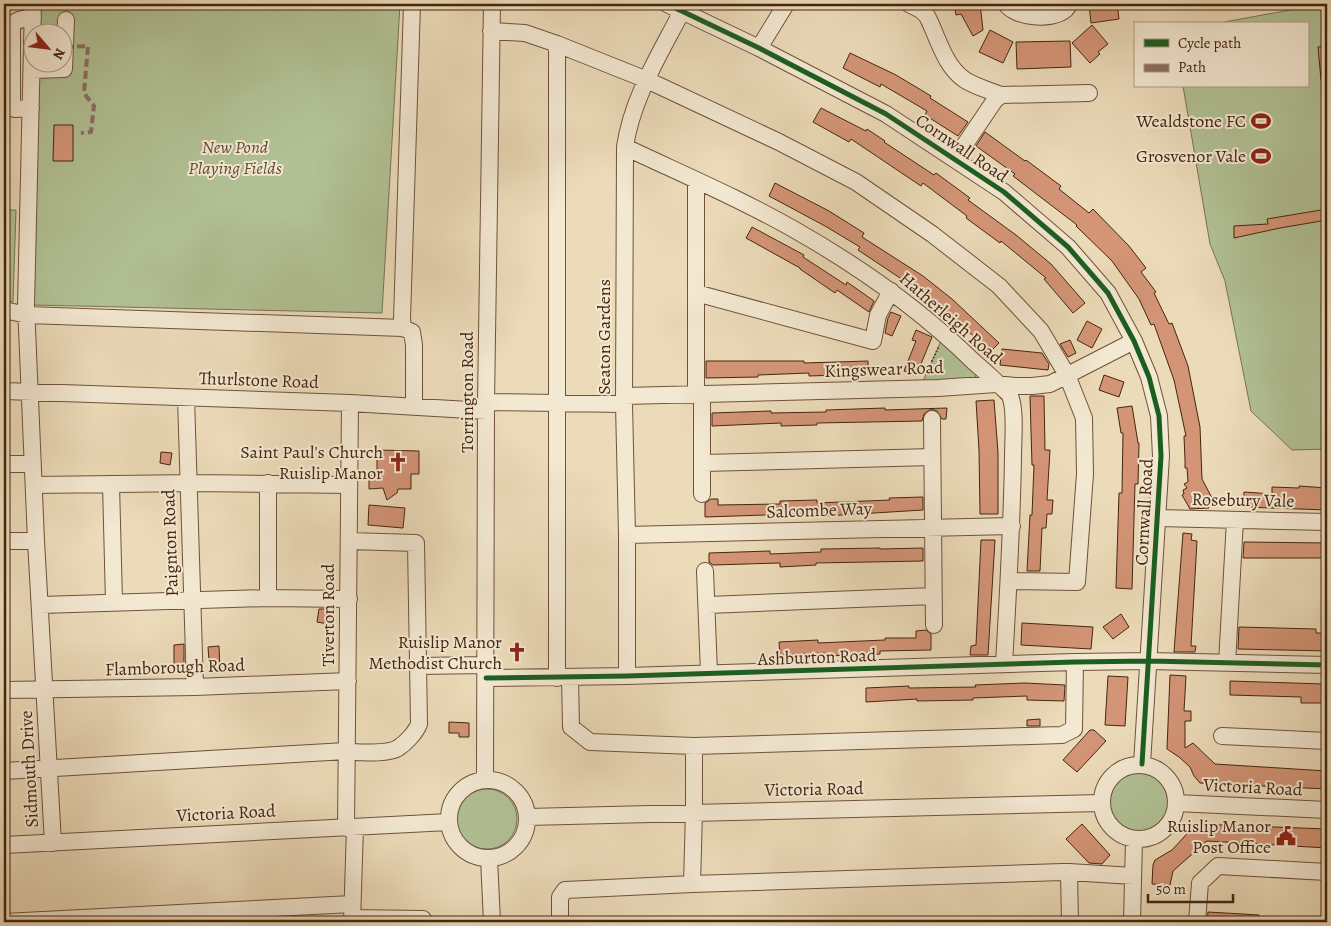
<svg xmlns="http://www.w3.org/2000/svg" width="1331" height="926" font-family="Alegreya,serif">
  <rect width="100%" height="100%" fill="#ecdbb9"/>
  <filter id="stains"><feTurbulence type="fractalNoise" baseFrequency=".004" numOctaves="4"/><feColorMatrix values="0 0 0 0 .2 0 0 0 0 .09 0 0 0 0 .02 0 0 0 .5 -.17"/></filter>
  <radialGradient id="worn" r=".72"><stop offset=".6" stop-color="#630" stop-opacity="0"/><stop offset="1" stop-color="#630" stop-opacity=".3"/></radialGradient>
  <path fill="#b1c194" stroke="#7b7352" d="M39 4H400L382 313 33 305 38 63 62 62V32H39Z
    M1323 4H1327V449L1292 450 1251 411 1225 281 1210 244 1183 86H1307V24H1213Z
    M4 210H16L13 302 4 301Z
    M941 341 977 374 974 379 923 381Z
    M1110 802a29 29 0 1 1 58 0a29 29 0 1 1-58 0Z
    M457 819a30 30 0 1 1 60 0a30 30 0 1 1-60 0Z"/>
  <path fill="#d49577" stroke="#45250f" d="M954 4H980L983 30 973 36 961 14 956 15Z
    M1089 4H1117L1119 19 1091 23Z
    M1092 25 1108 44 1098 52 1100 54 1090 63 1072 43Z
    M990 30 1013 42 1003 63 979 52Z
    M1070 41 1071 67 1017 69 1016 42Z
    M1327 46V80H1321L1318 47Z
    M850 53 896 75 931 96 930 98 968 122 958 136 925 115 927 111 881 84 880 87 843 68Z
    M821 108 866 131 867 129 885 141 884 142 934 175 936 173 970 198 968 200 1016 235 1051 264 1085 303 1073 313 1044 279 1046 278 1001 241 1000 243 966 218 967 216 923 183 921 186 851 139 849 142 813 122Z
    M54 125H73V161H53Z
    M985 132 1025 161 1026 160 1061 186 1059 189 1089 213 1093 209 1129 246 1146 268 1141 272 1156 292 1154 293 1169 324 1172 323 1188 366 1200 427 1202 479 1212 498 1205 502 1209 508 1190 509 1182 495 1184 494 1183 490 1187 488 1184 484 1188 482 1187 468H1185V460L1184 436H1186L1174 380 1154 324 1151 325 1139 299 1112 261 1076 226 1077 225 1013 176 1015 174 976 146Z
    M775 183 829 211 864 233 862 237 923 276 952 299 999 343 990 352 951 315 907 281 906 282 858 250 860 247 825 226 769 196Z
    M1327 209V220L1280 228 1234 238V226L1268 224 1267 219Z
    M752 227 804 255 803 257 846 285 847 282 874 301 869 312 837 290 835 293 800 269V268L746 238Z
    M891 312 901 316 892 336 885 333 888 318Z
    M1087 321 1102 329 1092 348 1077 340Z
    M916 330 932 337 916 376 904 371 916 341 912 340Z
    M1070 340 1076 353 1068 357 1060 344Z
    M1002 349 1042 353 1049 364 1048 370 1000 365Z
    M706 361H804V363L868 361V374L809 376V373L758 375V377L706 378Z
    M1104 375 1124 382 1119 397 1099 390Z
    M1030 396H1044L1045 450H1050L1047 500H1053L1052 514H1047L1046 528H1042L1040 571H1027L1030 515H1032L1034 465H1032Z
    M994 400 998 452V514H980L979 450 976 401Z
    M1132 406 1138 443H1139L1138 484H1135L1132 589 1116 588 1119 493H1122L1123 433H1121L1117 408Z
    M885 408V410L947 408 946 419H942L937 411 931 409 924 414 922 421 817 423V425L781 426V423L712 426V413L771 411V413L826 412V410Z
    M377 450 419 451V474H411V489H398L397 493 387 500 383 488 369 489V475L377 476Z
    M161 452 172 453 170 465 160 463Z
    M1299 486 1327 488V510L1243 507 1244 492 1272 494V487L1299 488Z
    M923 497V510L825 516V513L705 517V503L711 499H718V505L780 504V501L817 500V503L890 500 889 498Z
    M369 505 405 508 403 528 368 525Z
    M1183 533 1192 534 1191 540 1197 541 1191 646H1196L1195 652H1174Z
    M981 540H995L988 655H970L971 646 976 645Z
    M1244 542 1327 543V558H1243Z
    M880 548V549L923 548V561L816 563V565L780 567V563L713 565 709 562V553L770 551V554L821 552V549Z
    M319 609H330L328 624 317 622Z
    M1121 614 1129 627 1113 639 1103 627Z
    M1022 623 1093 627 1091 649 1021 645Z
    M1239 627 1316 629V633H1327V651L1238 649Z
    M926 630 931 634V650L880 651V654L825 656V653L780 655 779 642 818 640V643L885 640V638H916V631Z
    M184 644V671H174V645Z
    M219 646 220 672 210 673 208 647Z
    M1170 675 1186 676 1184 711H1191V721H1185V748L1193 743 1215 764 1327 771V789L1200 783 1194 776 1190 767 1179 757 1167 749Z
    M1108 676 1128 677 1125 726 1105 725Z
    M1230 681 1324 684V691H1327V703H1301V697L1230 695Z
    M1025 683 1065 685 1064 701 1027 700V696L973 698V700L917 701V699L866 702V688L909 686V688L976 687 975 685Z
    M1040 719V726H1027V720Z
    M449 722 469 723V737H459V733H449Z
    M1090 730H1094L1106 741 1077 772 1063 760Z
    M1082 824 1110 855 1102 864 1089 863 1066 839Z
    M1196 824 1327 829V848L1207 841 1173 871 1170 885 1152 884 1153 865 1155 860 1172 850Z
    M1208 912 1259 915 1258 922H1207Z"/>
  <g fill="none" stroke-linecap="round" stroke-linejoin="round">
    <defs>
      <path id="minor" d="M33 4 26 305 36 541 53 843
        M412 4 402 319 403 328 412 332 414 345V407
        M667 4 759 48 886 114 1004 192 1068 247 1108 293 1134 341 1149 377 1159 416 1161 456 1142 764
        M909 4 921 10 927 16C938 37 944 66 965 80 976 87 989 90 1001 95
        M1006 4C1015 18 1052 21 1065 10 1066 9 1069 5 1069 4
        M491 31 525 33 557 44 647 80 779 142 856 182 932 234 999 286 1041 331 1067 375 1084 418 1085 474 1077 582 1009 581
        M759 48 786 4
        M32 70 64 69 66 20
        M31 108 15 109 12 107V26C16 18 25 19 33 18
        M625 147C682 174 741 199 795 230 860 267 921 310 974 362 980 367 1009 393 1010 396 1016 409 1013 441 1013 456 1012 526 1008 595 1004 664
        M955 159 995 100 1001 95 1089 93
        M696 293 873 341 878 315 891 291
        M4 310 27 315 403 328
        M4 391 350 403 486 411
        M696 394V180
        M702 394V494
        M624 396 938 388 996 384 1015 386H1032L1050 384 1134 341
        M186 398 195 687
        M486 402 624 404
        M932 419 934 625
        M702 463 932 457
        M4 464H33
        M111 484 114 602
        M34 485 196 483 349 485
        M1158 518 1327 522
        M627 535 1012 526
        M4 541H36
        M705 571 709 673
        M268 598V483
        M41 605 268 598 349 599
        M708 605 933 596
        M1227 663 1235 520
        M418 666 486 665
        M627 676V535L624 404 625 147C632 98 660 54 682 11
        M570 677 571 727 590 742 694 746 1062 735 1074 729 1075 662
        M486 678 627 676 1075 662 1149 661 1327 665
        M557 678V44
        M4 690 195 687 348 681
        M1222 736 1327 741
        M1102 802a37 37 0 1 1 74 0a37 37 0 1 1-74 0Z
        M4 771 346 751C357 753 389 754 398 748 406 743 416 732 419 724L416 543 349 541
        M485 780 486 402 492 4
        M449 819a39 39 0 1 1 78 0a39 39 0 1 1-78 0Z
        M1176 803 1327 810
        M527 817 1101 803
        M346 828 350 403
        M4 845 449 822
        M489 858 492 922
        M1069 872 1133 876
        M692 884 694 812V746
        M352 918 423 919V922
        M4 922 352 904
        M352 922 355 827
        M560 922V897L565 890 692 884 1063 872H1069L1070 922
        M1132 922 1134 839
        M1197 922 1200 883 1218 866 1327 872"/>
    </defs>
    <use href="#minor" stroke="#6f523a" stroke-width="18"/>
    <path stroke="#45250f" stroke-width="2" stroke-dasharray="1 2.5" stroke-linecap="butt" d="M926 374 939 346"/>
    <use href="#minor" stroke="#f3e8d2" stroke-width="16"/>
    <path stroke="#8d6e63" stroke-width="4" stroke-dasharray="8 4" stroke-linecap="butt" d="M65 47 88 46 84 93 94 106 91 132 81 133"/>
    <defs>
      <path id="cycleway" d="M667 4 759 48 886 114 1004 192 1068 247 1108 293 1134 341 1149 377 1159 416 1161 456 1142 764
        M486 678 627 676 1075 662 1149 661 1327 665"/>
    </defs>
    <use href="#cycleway" stroke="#f3e8d2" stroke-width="8"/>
    <use href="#cycleway" stroke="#1b5e20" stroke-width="5"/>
  </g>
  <defs>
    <symbol id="stadium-bare" viewBox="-9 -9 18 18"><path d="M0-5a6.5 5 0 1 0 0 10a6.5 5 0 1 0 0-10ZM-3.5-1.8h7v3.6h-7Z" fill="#8f2418" stroke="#f3e8d2" stroke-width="2.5" paint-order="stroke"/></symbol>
    <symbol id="church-bare" viewBox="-9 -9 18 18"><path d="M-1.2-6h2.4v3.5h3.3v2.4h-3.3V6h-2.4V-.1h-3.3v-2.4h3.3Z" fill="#8f2418" stroke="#f3e8d2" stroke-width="2.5" paint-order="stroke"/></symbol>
    <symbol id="civic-bare" viewBox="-9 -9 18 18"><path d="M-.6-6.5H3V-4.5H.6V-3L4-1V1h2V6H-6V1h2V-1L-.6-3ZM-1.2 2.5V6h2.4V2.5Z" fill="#8f2418" stroke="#f3e8d2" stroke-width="2.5" paint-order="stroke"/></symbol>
  </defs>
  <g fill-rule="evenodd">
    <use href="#stadium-bare" x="1247" y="107" width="28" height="28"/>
    <use href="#stadium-bare" x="1247" y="142" width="28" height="28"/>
    <use href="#church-bare" x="384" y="448" width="28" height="28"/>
    <use href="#church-bare" x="503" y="638" width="28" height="28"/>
    <use href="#civic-bare" x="1272" y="822" width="28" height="28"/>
  </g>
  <g text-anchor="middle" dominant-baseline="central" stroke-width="4" stroke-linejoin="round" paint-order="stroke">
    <g font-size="18" fill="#45250f" stroke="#f3e8d2" text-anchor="end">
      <text x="1246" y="121">Wealdstone FC</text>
      <text x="1246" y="156">Grosvenor Vale</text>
      <text x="383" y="452">Saint Paul's Church<tspan x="383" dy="21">Ruislip Manor</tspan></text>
      <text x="502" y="642">Ruislip Manor<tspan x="502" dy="21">Methodist Church</tspan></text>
      <text x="1271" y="826">Ruislip Manor<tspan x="1271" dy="21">Post Office</tspan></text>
    </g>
    <g font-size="18" font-style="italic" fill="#604c30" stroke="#f3e8d2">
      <text x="235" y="147">New Pond<tspan x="235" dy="21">Playing Fields</tspan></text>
    </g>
    <g font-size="18" fill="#45250f" stroke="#f3e8d2">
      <text transform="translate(962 148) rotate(34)">Cornwall Road</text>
      <text transform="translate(951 318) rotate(41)">Hatherleigh Road</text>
      <text transform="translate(604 337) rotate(-90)">Seaton Gardens</text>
      <text transform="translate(884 369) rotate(-2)">Kingswear Road</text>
      <text transform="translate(259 380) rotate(2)">Thurlstone Road</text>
      <text transform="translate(467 392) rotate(-90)">Torrington Road</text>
      <text transform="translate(1243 500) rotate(1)">Rosebury Vale</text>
      <text transform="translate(819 510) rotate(-2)">Salcombe Way</text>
      <text transform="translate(1144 512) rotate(-87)">Cornwall Road</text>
      <text transform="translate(170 543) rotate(-92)">Paignton Road</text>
      <text transform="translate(328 615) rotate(-90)">Tiverton Road</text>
      <text transform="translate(817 657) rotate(-2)">Ashburton Road</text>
      <text transform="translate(175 667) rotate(-2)">Flamborough Road</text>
      <text transform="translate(29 769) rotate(-93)">Sidmouth Drive</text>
      <text transform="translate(1253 787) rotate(3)">Victoria Road</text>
      <text transform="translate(814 789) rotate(-1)">Victoria Road</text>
      <text transform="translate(226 813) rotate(-3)">Victoria Road</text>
    </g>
  </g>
  <rect width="1331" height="926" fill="none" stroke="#ecdbb9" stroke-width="20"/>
  <rect x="5" y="5" width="1321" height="916" fill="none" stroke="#45250f" stroke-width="2.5"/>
  <rect x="10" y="10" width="1311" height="906" fill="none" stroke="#45250f"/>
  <rect x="1134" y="22" width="175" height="65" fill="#f3e8d2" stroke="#ad9a84"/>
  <rect x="1144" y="39" width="25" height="8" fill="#1b5e20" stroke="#ad9a84"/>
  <text x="1178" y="48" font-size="15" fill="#45250f">Cycle path</text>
  <rect x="1144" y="64" width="25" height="8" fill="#8d6e63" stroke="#ad9a84"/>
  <text x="1178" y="72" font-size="15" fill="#45250f">Path</text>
  <g transform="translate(48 48) rotate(118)"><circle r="24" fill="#f3e8d2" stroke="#ad9a84"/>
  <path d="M0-4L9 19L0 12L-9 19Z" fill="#8f2418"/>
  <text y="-8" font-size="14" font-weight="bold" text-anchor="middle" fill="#45250f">N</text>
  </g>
  <path d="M1148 894v8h85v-8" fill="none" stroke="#45250f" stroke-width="2.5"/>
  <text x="1156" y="894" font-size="15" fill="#45250f" stroke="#f3e8d2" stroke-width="4" paint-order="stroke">50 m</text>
  <rect width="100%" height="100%" filter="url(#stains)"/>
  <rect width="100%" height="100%" fill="url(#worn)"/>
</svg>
